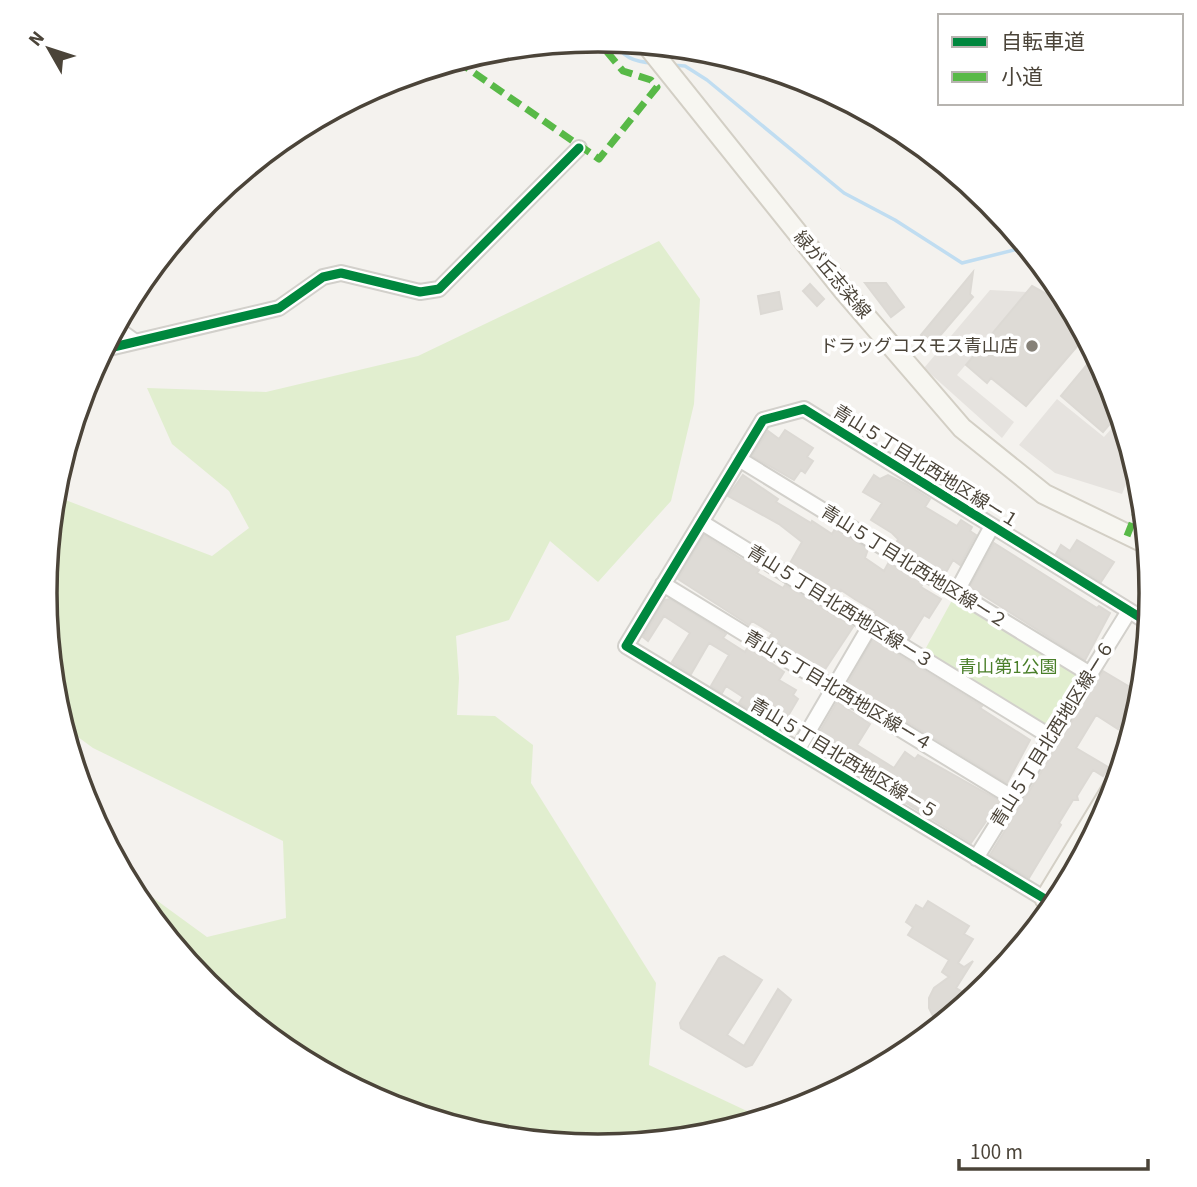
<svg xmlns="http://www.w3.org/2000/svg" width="1197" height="1187" font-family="'Source Sans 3','Noto Sans JP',sans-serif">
  <rect width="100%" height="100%" fill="#f4f2ee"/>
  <path fill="#e1eecf" d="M659 241 700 299 694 404 671 501 598 582 550 541 509 620 456 636 459 678 457 715 495 716 533 745 531 783 656 983 649 1065 764 1119C711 1135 654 1148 598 1147 436 1144 279 1072 176 946 158 924 140 904 126 878L207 937 286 918 283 841 93 748 63 726 56 701 45 593 55 496 212 556 249 528 229 491 172 444 147 388 266 392 418 356Z
    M956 593 1090 674 1051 737 921 657Z"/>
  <path fill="#e6e3df" d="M990 290 1027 292 957 375 1014 422 1002 438 924 368Z
    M1057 399 1104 437 1121 418 1134 464 1122 494 1055 473 1019 445Z"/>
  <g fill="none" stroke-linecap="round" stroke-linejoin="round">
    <path stroke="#c0ddf1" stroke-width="3.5" d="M611 41C624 57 633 62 653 63
      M671 65 685 66 707 80 844 193 895 220 962 263 1026 247"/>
  </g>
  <path fill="#dedbd6" stroke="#dcd9d4" stroke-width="2" d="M973 272 970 294 973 297 932 345 921 335Z
    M865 283H886L904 307 891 317Z
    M810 284 824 299 817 306 803 291Z
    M1032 286 1070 307 1085 337 1026 406 991 378 987 383 966 365Z
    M779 292 782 309 761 314 758 296Z
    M1095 355 1110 382 1119 413 1103 432 1061 396Z
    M785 430 813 448 807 457 813 461 805 473 801 470 794 480 752 456 768 431 779 439Z
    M743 475 778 499 776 502 811 523 812 521 832 534 835 529 868 549 865 558 884 571 889 562 923 583 921 587 941 599 929 618 924 615 909 639 881 621 873 614 875 611 856 600 841 590 838 595 789 565 802 542 779 524 728 496Z
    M874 475 880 479 888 475 906 484 930 499 925 507 957 526 961 520 972 527 970 531 976 535 960 565 953 560 945 574 896 544 898 539 892 533 871 520 882 503 863 492Z
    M704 535 759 570 757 573 783 588 785 585 853 627 824 671 769 638 772 633 752 621 749 625 678 579Z
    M1077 540 1114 562 1101 582 1056 554 1061 545 1070 551Z
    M994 543 1097 608 1099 606 1110 613 1085 660 970 587Z
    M670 599 726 634 723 638 745 652 748 647 784 672 779 680 796 690 793 695 798 699 788 716 784 714 778 725 739 703 743 697 726 686 722 693 711 686 729 655 709 643 691 674 672 662 690 633 664 616 648 641 643 637 665 600Z
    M873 639 982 706 980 708 1030 740 1007 783 847 685Z
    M1103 671 1140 693 1118 729 1096 715 1076 748 1108 767 1103 776 1093 770 1077 796 1078 800H1073L1059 823 1061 825 1029 878 990 855Z
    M837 702 870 724 857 745 894 768 905 752 915 759 918 755 1000 801 971 843 812 745Z
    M928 901 969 926 964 934 973 939 958 963 964 967 973 961 956 988 973 998 947 1020 940 1016 936 1022 929 1008V998L934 988 949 977 942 972 949 960 908 935 913 927 906 922 916 905 923 909Z
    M724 956 762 980 727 1035 744 1046 778 989 791 1000 752 1065 746 1067 681 1028 680 1023 719 958Z"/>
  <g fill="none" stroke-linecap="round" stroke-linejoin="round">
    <defs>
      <path id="street" d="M116 328 134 341
        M105 349 279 308 323 277 341 273 420 292 439 289 579 148
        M739 459 1090 674
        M701 522 1051 737
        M663 584 1013 798
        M956 593 992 526
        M798 749 870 626
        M976 858 1129 611
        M1045 899 626 646 763 420 804 409 1149 623"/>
      <path id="secondary" d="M647 45 844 291 962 428 1044 494 1147 544
        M1055 906 1045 899 1118 779"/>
    </defs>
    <use href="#street" stroke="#d2d0cb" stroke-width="18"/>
    <use href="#secondary" stroke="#d3cfc5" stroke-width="23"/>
    <use href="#street" stroke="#fdfdfc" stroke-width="14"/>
    <use href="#secondary" stroke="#f7f6f1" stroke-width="19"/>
    <path stroke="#58b947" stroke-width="7" stroke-dasharray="14 7" stroke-linecap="butt" d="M457 61 599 159 657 87 651 80 623 71 597 40
      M1127 536 1142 498"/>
    <defs>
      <path id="cycleway" d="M105 349 279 308 323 277 341 273 420 292 439 289 579 148
        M1045 899 626 646 763 420 804 409 1149 623"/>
    </defs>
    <use href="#cycleway" stroke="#fff" stroke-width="13"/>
    <use href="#cycleway" stroke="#00873e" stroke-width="9"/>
  </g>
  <circle fill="#868178" stroke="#fff" stroke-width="2.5" cx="1032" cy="346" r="7"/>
  <g text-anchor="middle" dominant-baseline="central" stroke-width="7" stroke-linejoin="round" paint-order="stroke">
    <g font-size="18" fill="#4b4439" stroke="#fff">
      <text transform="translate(832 275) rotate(50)">緑が丘志染線</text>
      <text transform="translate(926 467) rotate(32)">青山５丁目北西地区線ー１</text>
      <text transform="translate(914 567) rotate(32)">青山５丁目北西地区線ー２</text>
      <text transform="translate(840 607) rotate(32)">青山５丁目北西地区線ー３</text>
      <text transform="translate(838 691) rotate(31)">青山５丁目北西地区線ー４</text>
      <text transform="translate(1053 734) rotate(-58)">青山５丁目北西地区線ー６</text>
      <text transform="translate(844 759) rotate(31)">青山５丁目北西地区線ー５</text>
    </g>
    <g font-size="18" fill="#4b4439" stroke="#fff" text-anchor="end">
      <text x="1018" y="346">ドラッグコスモス青山店</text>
    </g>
    <g font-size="18" fill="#4a7f2a" stroke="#fff">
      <text x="1008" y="667">青山第1公園</text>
    </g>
  </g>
  <path d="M0 0H1197V1187H0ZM57 593a541 541 0 1 1 1082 0a541 541 0 1 1-1082 0Z" fill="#fff" fill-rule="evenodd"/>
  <path fill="none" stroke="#4b4439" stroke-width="3.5" d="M57 593a541 541 0 1 1 1082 0a541 541 0 1 1-1082 0Z"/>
  <rect x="938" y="14" width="245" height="91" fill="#ffffff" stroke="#b7b4b0" stroke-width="2"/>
  <rect x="952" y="37" width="35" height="10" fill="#00873e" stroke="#b7b4b0" stroke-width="2"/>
  <text x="1001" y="49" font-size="21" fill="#4b4439">自転車道</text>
  <rect x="952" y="72" width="35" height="10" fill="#58b947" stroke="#b7b4b0" stroke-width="2"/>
  <text x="1001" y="84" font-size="21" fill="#4b4439">小道</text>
  <g transform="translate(49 49) rotate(309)" stroke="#ffffff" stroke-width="5" paint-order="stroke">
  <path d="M0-5L12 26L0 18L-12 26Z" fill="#4b4439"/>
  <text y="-10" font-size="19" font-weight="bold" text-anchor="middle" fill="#4b4439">N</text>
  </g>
  <path d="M959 1159v10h189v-10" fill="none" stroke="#4b4439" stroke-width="3.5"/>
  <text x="970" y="1159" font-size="21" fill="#4b4439" stroke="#ffffff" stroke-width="5" paint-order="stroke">100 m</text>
</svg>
